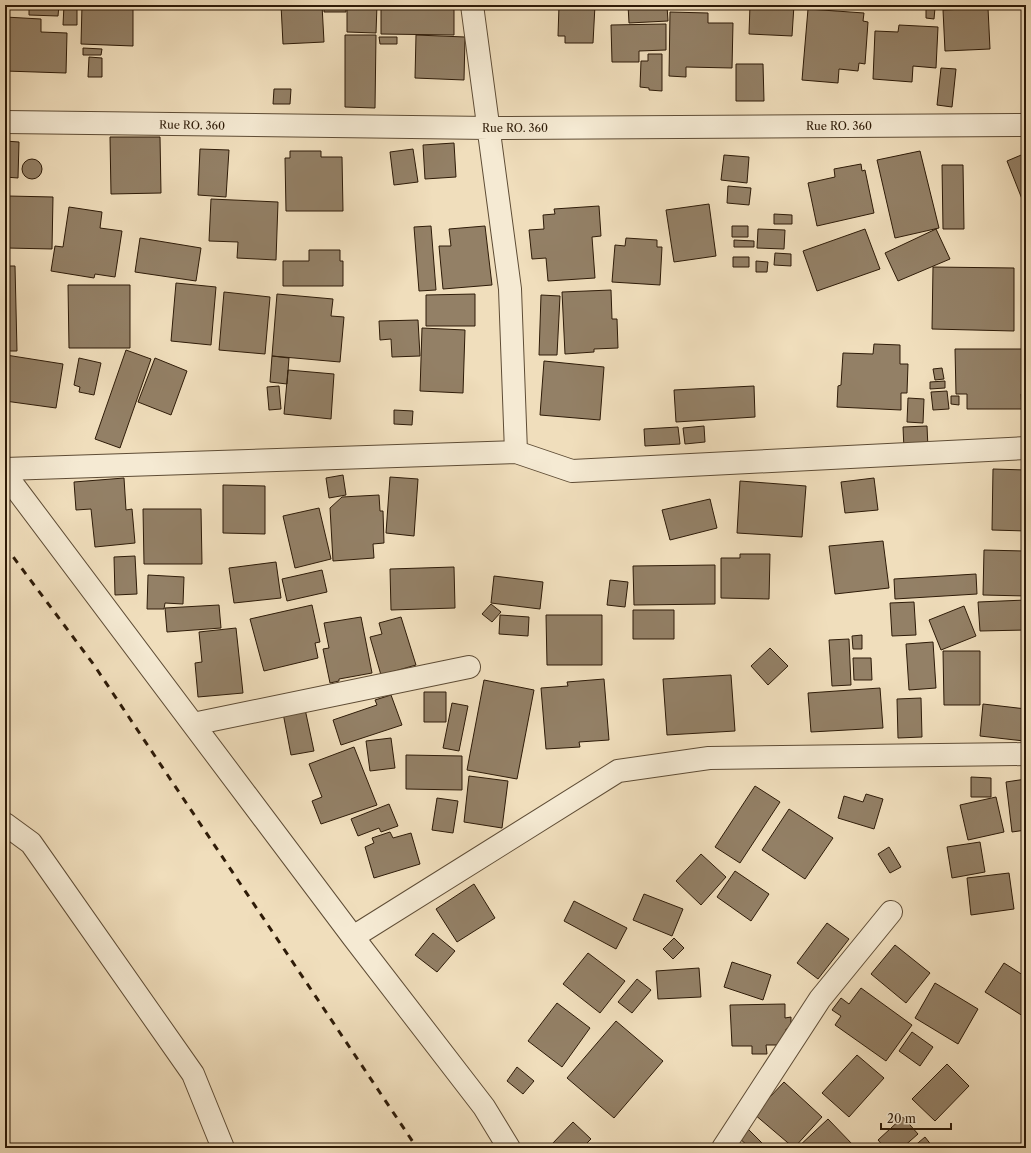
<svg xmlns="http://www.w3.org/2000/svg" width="1031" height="1153" font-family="'Libre Caslon Text',serif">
  <rect width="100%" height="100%" fill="#f0debc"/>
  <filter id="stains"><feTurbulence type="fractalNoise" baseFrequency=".005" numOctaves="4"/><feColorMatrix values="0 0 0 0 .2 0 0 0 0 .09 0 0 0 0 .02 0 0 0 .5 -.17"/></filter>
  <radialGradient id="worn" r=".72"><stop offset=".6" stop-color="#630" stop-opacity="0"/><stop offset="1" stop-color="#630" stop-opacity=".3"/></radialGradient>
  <path fill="#938066" stroke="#2e1b08" d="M29 5H59L58 16 29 15Z
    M64 5H77V25H63Z
    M82 5H133V46L81 44Z
    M281 5H322L324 42 283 44Z
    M324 5H346V12H324Z
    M347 5H377L376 33 347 32Z
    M381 5H454V35L381 34Z
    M559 5H595L593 43H565V36H558Z
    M628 5H673V6H667L668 21 629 23Z
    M719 5H740V8H719Z
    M750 5H794L792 36 749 34Z
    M926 7 935 8 934 19 926 18Z
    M988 8 990 49 945 51 943 10Z
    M808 9 864 13 863 21 868 22 865 64 859 63 858 71 839 69 838 83 802 80Z
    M670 12 708 13V23H733L732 68 686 67V77L669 76Z
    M5 17 41 19V32L67 33 66 73 5 71Z
    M666 24V50L639 51V62H612L611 25Z
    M899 25 938 27 936 68 913 66 912 82 873 79 875 31 898 32Z
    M345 35H376L375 108 345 107Z
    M416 35 465 37 464 80 415 78Z
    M379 37H397V44H380Z
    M83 48 102 49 101 55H83Z
    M648 54H662V91L649 90V88L640 87 641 61H648Z
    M89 57 102 58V77H88Z
    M736 64H763L764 101H736Z
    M941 68 956 69 952 107 937 105Z
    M274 89H291L290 104H273Z
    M110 137H160L161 193 111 194Z
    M5 141 19 142 18 178 5 177Z
    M454 143 456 177 425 179 423 145Z
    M200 149 229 150 226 197 198 195Z
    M413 149 418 182 394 185 390 152Z
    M290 151H321V157H342L343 211H286L285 158H290Z
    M920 151 939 228 895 238 877 160Z
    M1026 153V197L1022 199 1007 161Z
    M724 155 749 157 747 183 721 180Z
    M22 169a10 10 0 1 1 20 0a10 10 0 1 1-20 0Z
    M861 164 862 171 865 170 874 213 817 226 808 183 835 177 834 169Z
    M942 165H963L964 229H943Z
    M728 186 751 188 749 205 727 203Z
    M8 196 53 197 52 249 7 248Z
    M211 199 278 202 276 260 237 258 238 242 209 241Z
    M709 204 716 256 674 262 666 210Z
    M599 206 601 236 592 237 595 278 548 281 546 258 532 259 529 230 544 229 543 215 555 214 554 209Z
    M69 207 102 212 100 228 122 231 115 277 95 274 94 278 51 271 55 246 63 247Z
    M774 214 792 215V224H774Z
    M431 226 436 290 419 291 414 227Z
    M485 226 492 285 443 289 439 246H451L449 229Z
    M732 226H748V237H732Z
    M758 229 785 230 784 249 757 248Z
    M865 229 880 269 817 291 803 251Z
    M936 229 950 259 898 281 885 253Z
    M140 238 201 248 196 281 135 272Z
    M626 238 657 240V247H662L660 285 612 282 615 245 625 246Z
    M734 240 754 241V247H734Z
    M309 250H340V261H343V286H283V261H309Z
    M775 253 791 254V266L774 265Z
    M733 257H749V267H733Z
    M756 261 768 262 767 272H756Z
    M5 266H15L17 351H5Z
    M933 267 1014 268V331L932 329Z
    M176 283 216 287 211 345 171 341Z
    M68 285H130V348H69Z
    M611 290 612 319H617L618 348 594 349V352L565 354 562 292Z
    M224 292 270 297 265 354 219 350Z
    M277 294 333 299 331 316 344 317 340 362 272 356Z
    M475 294V326H426V295Z
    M541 295 560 296 557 355H539Z
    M418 320 420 356 392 357 391 339 380 340 379 321Z
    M422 328 465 330 463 393 420 391Z
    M874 344 900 345V364H908L907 393H901V410L837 407 838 386 841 385 843 353 873 354Z
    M955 349H1026V394H1021L1022 409H967V394H956Z
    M126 350 151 359 120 448 95 439Z
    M6 355 63 364 56 408 5 401Z
    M272 356 289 358 287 384 270 382Z
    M79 358 101 363 94 395 79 392 80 387 74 385Z
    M155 358 187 371 171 415 138 402Z
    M544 361 604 367 600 420 540 415Z
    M942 368 944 379 935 380 933 369Z
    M288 370 334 374 331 419 284 414Z
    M945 381V388L930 389V382Z
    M279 386 281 409 269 410 267 387Z
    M754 386 755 417 676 422 674 390Z
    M947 391 949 409 933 410 931 392Z
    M951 396H959V405L951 404Z
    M908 398 924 399 923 423 907 422Z
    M394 410 413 411 412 425 394 424Z
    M704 426 705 442 685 444 683 428Z
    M927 426 928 448 904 449 903 427Z
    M678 427 680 444 645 446 644 429Z
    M993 469 1026 470V531L992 530Z
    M343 475 346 495 329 498 326 478Z
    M390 477 418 479 414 536 386 533Z
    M124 478 126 510 132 509 135 543 95 547 91 509 76 510 74 482Z
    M874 478 878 510 845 513 841 482Z
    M740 481 806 486 802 537 737 533Z
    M223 485 265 486V534L223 533Z
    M379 495 380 511H383L384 543 373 544 374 558 333 561 330 508 342 497Z
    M710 499 717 528 670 540 662 510Z
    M319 508 331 559 295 568 283 516Z
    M143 509H201L202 564H144Z
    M883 541 889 588 835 594 829 546Z
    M1023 541H1026V596L983 595 984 550 1023 551Z
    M740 554H770L769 599 721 598V558H740Z
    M135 556 137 594 115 595 114 557Z
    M276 562 281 598 234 603 229 568Z
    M715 565V604L634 605 633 566Z
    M454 567 455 608 391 610 390 569Z
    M322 570 327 592 287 601 282 579Z
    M976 574 977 594 895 599 894 579Z
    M148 575 184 577 183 604 165 603 164 609H147Z
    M494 576 543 582 540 609 491 603Z
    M610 580 628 582 625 607 607 605Z
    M1026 600V630L980 631 978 602Z
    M914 602 916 635 892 636 890 603Z
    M491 604 501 612 492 622 482 614Z
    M219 605 221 628 167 632 165 608Z
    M312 605 320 642 315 643 318 658 264 671 250 619Z
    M964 606 976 636 941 650 929 620Z
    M633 610H674V639H633Z
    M500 615 529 617 528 636 499 634Z
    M546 615H602V665H547Z
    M361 617 372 673 339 679V681L330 683 323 649 329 648 324 623Z
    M401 617 416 665 381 675 370 637 382 634 379 623Z
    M236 628 243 693 198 697 195 663 202 662 199 632Z
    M862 635V649H853L852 636Z
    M849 639 851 685 832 686 829 640Z
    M933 642 936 688 909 690 906 644Z
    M770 648 788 666 768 685 751 666Z
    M943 651H980V705H944Z
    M853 658H871L872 680H854Z
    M731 675 735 731 667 735 663 679Z
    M604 679 609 740 579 742 580 747 546 749 541 688 568 686 567 682Z
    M484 680 534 690 517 779 467 770Z
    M880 688 883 728 811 732 808 693Z
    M424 692H446V722H424Z
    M391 695 402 725 341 745 333 720 377 705 375 700Z
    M921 698 922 737 898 738 897 699Z
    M452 703 468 706 459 751 443 748Z
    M983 704 1026 709 1024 741 980 736Z
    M305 709 314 751 291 755 283 713Z
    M391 738 395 768 370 771 366 741Z
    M354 747 377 805 321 824 312 801 322 797 309 764Z
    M406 755 462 756V790L406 789Z
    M469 776 508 781 502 828 464 822Z
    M971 777 991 778V797H971Z
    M1026 779V830L1012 832 1006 782Z
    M755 786 780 802 740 863 715 847Z
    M866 794 883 799 874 829 838 818 844 796 863 802Z
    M996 797 1004 832 968 840 960 805Z
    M437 798 458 801 453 833 432 830Z
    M389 804 398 826 381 832 379 828 358 836 351 819Z
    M789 809 833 838 805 879 762 850Z
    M390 832 393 838 411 833 420 864 374 878 365 847 374 843 372 838Z
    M980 842 985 872 952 878 947 847Z
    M889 847 901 867 890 873 878 854Z
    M701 854 726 877 701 905 676 881Z
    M735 871 769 894 751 921 717 897Z
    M1009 873 1014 909 971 915 967 878Z
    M474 884 495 918 457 942 436 909Z
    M644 894 683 909 672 936 633 920Z
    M574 901 627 928 616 949 564 921Z
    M827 923 849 939 818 979 797 963Z
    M433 933 455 951 437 972 415 955Z
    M674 938 684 948 673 959 663 949Z
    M895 945 930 973 906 1003 871 974Z
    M588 953 625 981 600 1013 563 984Z
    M732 962 771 975 763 1000 724 987Z
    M1004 963 1026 977V1018L985 992Z
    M699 968 701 997 658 999 656 971Z
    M637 979 651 990 632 1013 618 1002Z
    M935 983 978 1009 958 1044 915 1018Z
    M861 988 912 1025 886 1061 835 1025 841 1016 832 1010 841 998 849 1004Z
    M557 1003 590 1028 562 1067 528 1041Z
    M785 1004V1018L791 1017V1029H786V1045H766L767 1054H752V1046H732L730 1005Z
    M616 1021 663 1061 614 1118 567 1078Z
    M912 1032 933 1047 920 1066 899 1051Z
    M857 1055 884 1078 849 1117 822 1093Z
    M947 1064 969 1086 935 1121 912 1099Z
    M517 1067 534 1081 523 1094 507 1081Z
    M784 1082 822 1117 794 1148 754 1114Z
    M903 1117 918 1134 902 1148H885L878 1140Z
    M828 1119 853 1145 850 1148H797Z
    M573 1122 591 1139 582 1148H557L552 1144Z
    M747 1128 763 1144 758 1148H750L738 1137Z
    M925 1137 932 1146 930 1148H912Z"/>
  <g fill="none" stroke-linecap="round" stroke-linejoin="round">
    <defs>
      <path id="minor" d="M472 5 510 289 516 452
        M5 122 489 128 1026 125
        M5 469 516 452 572 471 1026 448
        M5 474 353 937 484 1107 509 1148
        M193 724 469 667
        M5 824 31 843 193 1074 223 1148
        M353 937 618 771 709 758 1026 754
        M723 1148 820 999 891 912"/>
    </defs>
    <use href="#minor" stroke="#5e4c35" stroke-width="24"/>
    <use href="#minor" stroke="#f5ead3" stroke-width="22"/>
    <path stroke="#2e1b08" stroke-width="3" stroke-dasharray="7 7" stroke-linecap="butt" d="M5 546 94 665 417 1148"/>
  </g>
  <g text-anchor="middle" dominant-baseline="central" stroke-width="3" stroke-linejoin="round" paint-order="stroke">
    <g font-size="11" fill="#2e1b08" stroke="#f5ead3">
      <text transform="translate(192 125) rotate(1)">Rue RO. 360</text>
      <text x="839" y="126">Rue RO. 360</text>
      <text x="515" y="128">Rue RO. 360</text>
    </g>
  </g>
  <rect width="1031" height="1153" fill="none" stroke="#f0debc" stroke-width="20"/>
  <rect x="6" y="6" width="1019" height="1141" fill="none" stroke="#2e1b08" stroke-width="2"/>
  <rect x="10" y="10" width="1011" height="1133" fill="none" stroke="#2e1b08"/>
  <path d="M881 1123v6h70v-6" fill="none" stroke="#2e1b08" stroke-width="2"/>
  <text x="887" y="1123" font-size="12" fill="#2e1b08" stroke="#f5ead3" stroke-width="3" paint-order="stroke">20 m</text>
  <rect width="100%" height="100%" filter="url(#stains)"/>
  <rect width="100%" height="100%" fill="url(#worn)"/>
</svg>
